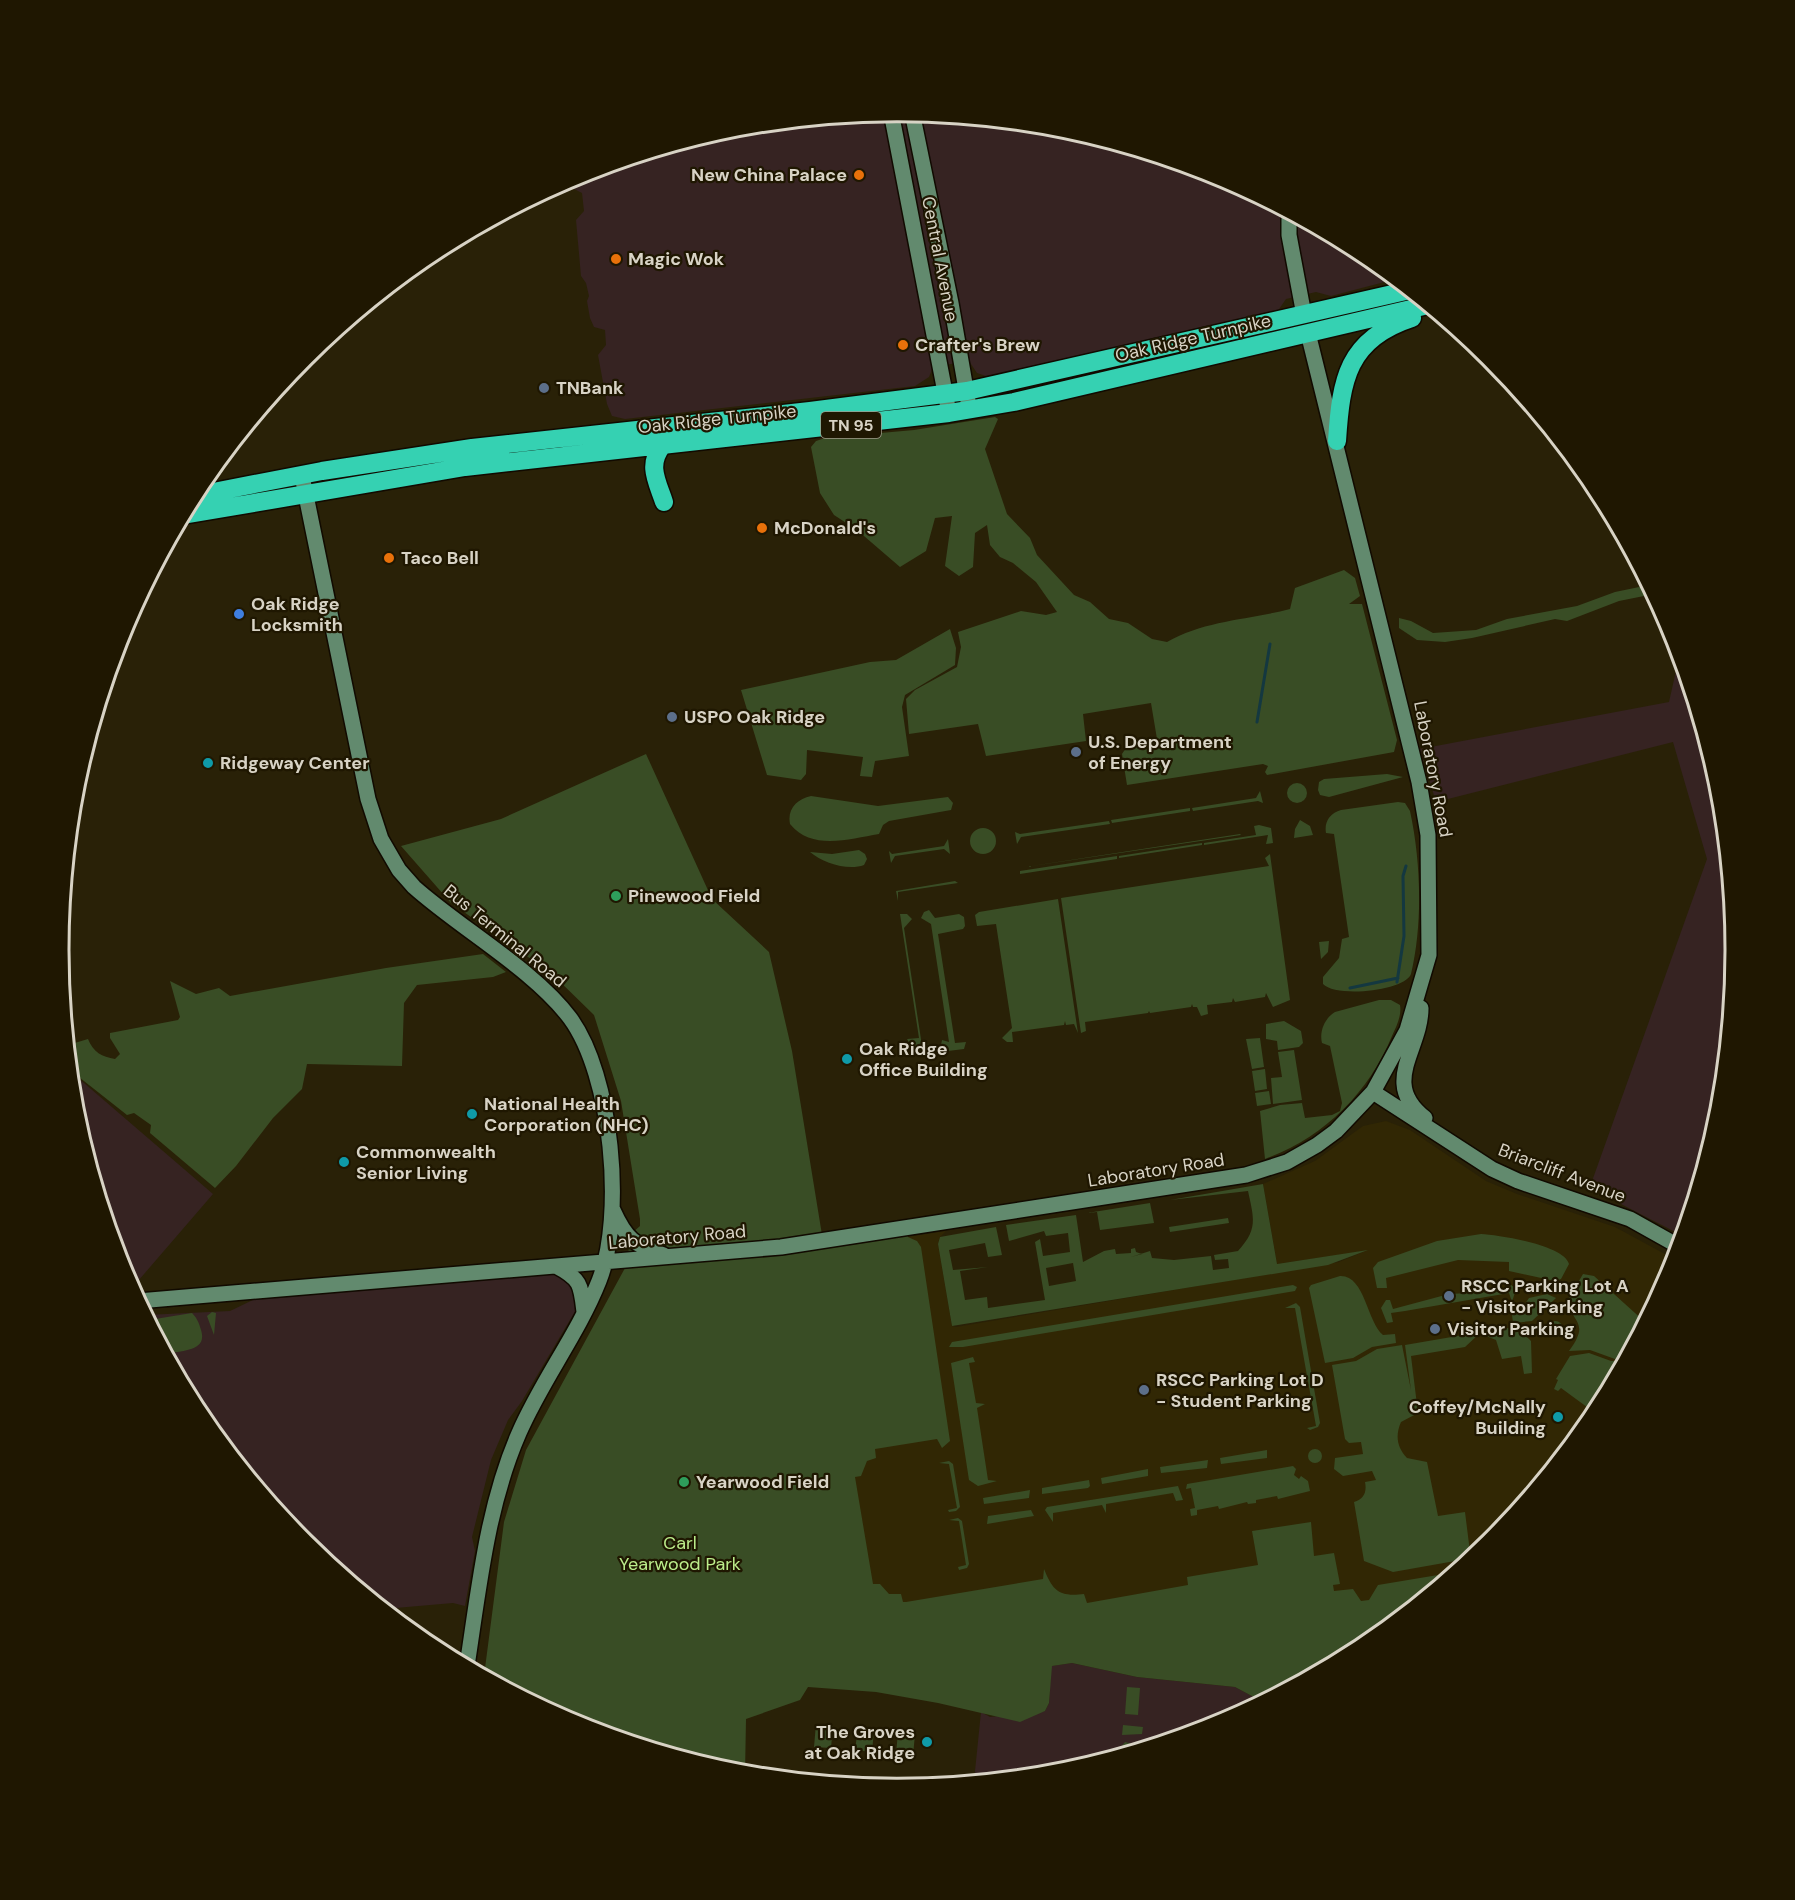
<svg xmlns="http://www.w3.org/2000/svg" width="1795" height="1900" font-family="'DM Sans',sans-serif">
  <rect width="100%" height="100%" fill="#292107"/>
  <path fill="#362322" d="M898 111 1062 127 1219 175 1364 253 1396 279 1331 296 1316 292 1286 299 1277 312 989 377 977 373 969 361 933 367 929 377 915 386 625 419 612 416 607 404 598 355 606 345 605 330 594 327 590 318 587 301 589 296 586 283 581 276 576 220 584 211 582 193 574 189 571 178 734 127Z
    M1680 653 1720 787 1736 950 1720 1114 1683 1236 1619 1203 1612 1192 1591 1184 1707 859 1673 742 1436 802 1420 749 1669 702Z
    M70 1071 213 1194 132 1288 122 1271 75 1113Z
    M548 1274H556L576 1283 577 1308 522 1401 508 1420 491 1460 472 1537 475 1551 465 1606 453 1603 384 1609 304 1543 200 1416 146 1315 230 1311 257 1298Z
    M1072 1663 1137 1677 1235 1687 1263 1702 1218 1725 1061 1773 974 1781 981 1712 990 1717 1045 1711 1049 1703 1051 1666Z"/>
  <path fill="#312704" d="M1386 1121 1410 1130 1486 1181 1517 1194 1615 1227 1676 1260 1672 1271 1595 1416 1491 1544 1395 1622 885 1681 850 1480 917 1241 907 1237 946 1231 940 1237 938 1244 952 1326 956 1327 1339 1262 1365 1251 1277 1264 1263 1184 1315 1161 1363 1126Z"/>
  <path fill="#394d25" fill-rule="evenodd" d="M995 417 998 419 985 449 1007 514 1030 538 1037 555 1074 595 1090 602 1109 619 1128 623 1152 639 1167 642C1205 620 1249 620 1290 609L1295 588 1344 570 1355 578 1360 596 1349 604H1362L1397 740 1394 752 1267 775 1265 772 1268 766 1263 764 1127 785 1122 754C1130 741 1143 742 1157 739L1151 703 1083 714 1086 741 986 756 978 724 909 734 906 699 915 690 957 667 961 647 958 632 1021 611 1046 615 1057 612 1036 582 1013 563 1000 557 990 545 987 525 975 533 973 567 959 576 945 566 952 516 935 518 926 551 900 567 857 530 834 515 820 493 811 447 816 441 825 438 914 430Z
    M1649 585 1654 594 1619 601 1567 621 1555 619 1472 638 1445 642 1417 640 1399 628V618L1411 621 1433 633 1476 630 1507 619 1577 606 1615 592Z
    M950 629 956 648 955 665 905 695 902 707 909 756 875 761 872 777 860 776 863 757 807 750 806 774 801 780 767 775 741 690 870 662 896 660Z
    M646 754 712 899 769 952 792 1051 823 1241 907 1229 908 1237 917 1241 921 1247 950 1441 942 1448 937 1439 875 1449 876 1458 867 1461 861 1476 855 1477 873 1584H880L889 1594H901L903 1602H906L1043 1579 1044 1569C1053 1591 1059 1597 1084 1594L1087 1603 1188 1585 1187 1577 1258 1565 1252 1531 1311 1522 1314 1556 1334 1553 1340 1584 1333 1585 1334 1591 1353 1589 1361 1601 1369 1600 1378 1585 1456 1572 1363 1648 1263 1702 1235 1687 1137 1677 1072 1663 1052 1666 1049 1703 1045 1711 1020 1722 938 1703 876 1692 808 1687 800 1700 746 1719 745 1774 576 1725 484 1676 504 1522 526 1450 625 1268 632 1233 640 1226V1219L621 1101 594 1015 551 973 451 903 401 846 501 819Z
    M1387 774 1403 777 1329 797 1320 795 1318 790 1319 782 1324 779Z
    M1287 793a10 10 0 1 1 20 0a10 10 0 1 1-20 0Z
    M1260 791 1263 803 1258 801 1193 811 1192 808 1256 798Z
    M811 796 878 806 948 797 953 803 951 810 889 821 883 825 879 834C849 839 812 851 790 824 787 809 797 799 811 796Z
    M1398 802 1405 803 1410 811C1421 862 1423 923 1411 974 1405 991 1336 998 1323 984V977L1339 958 1342 939 1349 937 1334 834 1326 833C1324 822 1330 813 1341 810Z
    M1190 808V811L1112 823 1111 820Z
    M1300 820 1310 826 1313 835 1294 838 1295 829Z
    M1109 821 1110 824 1021 837 1017 844 1015 832 1020 834Z
    M1259 825 1271 828 1273 843 1266 844 1268 835 1204 845V843L1256 835 1254 826Z
    M970 841a13 13 0 1 1 26 0a13 13 0 1 1-26 0Z
    M1240 834 1241 835 1025 867Z
    M948 839 950 854 944 849 895 856 891 863 889 851 892 854 944 846Z
    M1202 843V845L1119 858V856Z
    M859 850 865 854 867 859 864 865C848 871 823 863 810 852L832 854Z
    M1270 854 1290 1000 1273 1007 1266 993 1265 997 1235 1002 1233 998 1232 1002 1207 1005 1208 1014 1201 1016 1197 1007H1193L1192 1004 1191 1007 1150 1013 1149 1011 1148 1013 1085 1022 1086 1031 1081 1033 1061 898 1269 866 1265 858Z
    M1117 856V859L1020 874V871Z
    M955 881 958 883 898 892V901L896 891Z
    M1058 899 1078 1033 1074 1024 1066 1025 1065 1021 1064 1025 1012 1032 1013 1042H1007L1002 1038 1012 1028 996 924 977 926 975 915 979 912Z
    M929 910 935 918 959 914 964 917 965 926 963 929 938 934 955 1043 966 1042 964 1049 948 1051 941 1045 942 1040 949 1042 931 924 921 918 924 912Z
    M900 914H907L912 919 904 928 922 1046 931 1044 930 1049 926 1053 912 1048 907 1039 919 1038Z
    M1329 941 1328 952 1321 959 1319 942Z
    M483 954 506 972 493 977 417 985 404 1003 402 1066 307 1064 302 1089 273 1118 236 1166 215 1188 150 1133 151 1125 134 1113 127 1115 70 1070 68 1045 88 1039C93 1052 102 1057 115 1059L120 1054 110 1038V1033L178 1020 180 1017 170 981 196 994 219 988 230 996 386 968Z
    M1379 1000H1391L1400 1005C1402 1016 1396 1027 1392 1036 1368 1094 1323 1138 1265 1159L1260 1111 1280 1105 1302 1103 1305 1118 1332 1115 1340 1111 1342 1103 1330 1046 1322 1043C1319 1031 1325 1018 1335 1012Z
    M1284 1021 1301 1031 1303 1043 1299 1047 1278 1050 1277 1041 1266 1039V1024Z
    M1260 1038 1264 1067 1252 1069 1246 1039Z
    M1294 1050 1302 1100 1273 1104 1271 1078 1282 1077 1278 1052Z
    M1265 1069 1267 1089 1255 1091 1252 1071Z
    M1269 1091 1271 1104 1257 1106 1255 1093Z
    M1263 1184 1277 1264 1368 1250 1328 1265 952 1326 938 1244 940 1237 996 1227 1002 1255 988 1257 985 1243 949 1250 953 1270 988 1267 960 1271 965 1300 987 1297 988 1308 1045 1300 1035 1242 1040 1239 1043 1256 1070 1252 1068 1233 1046 1236 1044 1231 1009 1241 1006 1225 1076 1215 1083 1262 1104 1251 1115 1249 1116 1254 1131 1253V1249L1135 1248 1136 1252 1142 1254 1131 1257 1150 1251 1152 1258 1174 1260 1211 1256 1213 1270 1229 1268 1228 1259 1215 1260 1214 1255 1238 1251C1258 1229 1254 1219 1248 1191L1170 1200ZM1073 1263 1076 1281 1049 1286 1046 1268Z
    M1150 1203 1154 1223 1100 1230 1097 1212 1087 1213Z
    M1228 1218 1229 1223 1170 1232 1169 1227Z
    M1481 1234C1499 1235 1564 1245 1569 1264L1561 1279 1555 1281 1509 1271V1262L1458 1260 1386 1278 1387 1288H1377L1373 1268 1378 1262 1437 1241Z
    M1583 1274 1594 1276 1645 1322 1626 1358 1615 1359 1590 1350 1569 1351C1592 1320 1569 1324 1569 1298Z
    M1340 1276C1365 1275 1367 1322 1383 1335L1395 1334 1396 1343 1372 1347 1353 1358 1325 1363 1309 1288 1311 1285Z
    M1510 1284 1516 1289 1512 1302 1509 1293 1405 1311 1391 1313 1393 1322 1387 1323 1381 1308 1386 1300H1390L1393 1309 1449 1294 1509 1291Z
    M1293 1285 1297 1287 1295 1291 963 1347H949L952 1342Z
    M1547 1294 1556 1298 1532 1321 1513 1323 1512 1315 1520 1311 1529 1298Z
    M1296 1303 1300 1307 1320 1423 1318 1427 1310 1430 1307 1428 1316 1426 1308 1381H1298L1307 1376 1295 1308H1285Z
    M212 1312 216 1313 214 1335 207 1316Z
    M192 1313C197 1318 199 1323 201 1330 208 1352 181 1350 167 1354L149 1320Z
    M1547 1329a8 8 0 1 1 16 0a8 8 0 1 1-16 0Z
    M1508 1328 1524 1334 1531 1341 1532 1373 1524 1374 1521 1356 1502 1359 1496 1340 1481 1334Z
    M1469 1334H1479L1465 1347 1411 1356 1418 1413 1401 1422C1395 1436 1397 1447 1407 1458L1427 1462 1438 1516 1465 1512 1470 1552 1483 1550 1472 1558 1393 1572 1364 1561 1354 1502C1364 1499 1367 1492 1365 1482L1376 1480 1372 1471 1343 1476 1334 1469 1335 1458 1363 1454 1361 1442 1349 1443 1345 1439 1332 1365 1356 1361 1377 1349 1402 1345 1411 1390 1405 1345Z
    M1589 1353 1611 1361H1625L1595 1416 1572 1444 1568 1442 1591 1410 1561 1388 1558 1391 1554 1389 1558 1380 1556 1379 1570 1356Z
    M973 1357 975 1362 969 1363 976 1403 985 1404 977 1408 988 1480 997 1481 978 1486 969 1480 951 1363Z
    M1308 1456a7 7 0 1 1 14 0a7 7 0 1 1-14 0Z
    M1267 1450V1458L1221 1464 1220 1458Z
    M1208 1460 1207 1468 1161 1473 1160 1467Z
    M949 1461 953 1464 960 1507 956 1511 949 1512 948 1510 957 1508 949 1464 939 1463Z
    M1293 1466 1296 1469 1294 1475 1299 1479 1301 1476 1308 1481 1310 1491 1278 1499 1277 1496 1256 1500V1503L1248 1504 1247 1502 1219 1509 1218 1506 1197 1510V1515L1191 1516 1190 1509 1195 1508 1191 1488 1186 1489 1187 1484Z
    M1148 1469V1476L1102 1484 1101 1478Z
    M1089 1480 1090 1486 1088 1488 1042 1494V1488Z
    M1178 1486 1183 1500 1176 1501 1173 1493 1106 1504V1513L1102 1505 1053 1513V1522L1045 1510 1047 1507Z
    M1030 1490 1029 1498 984 1504 983 1498Z
    M1031 1510 1034 1516 987 1524 988 1516Z
    M958 1518 962 1521 969 1564 967 1568 959 1570 958 1567 966 1565 959 1521 949 1520Z
    M1127 1687 1140 1688 1138 1715 1125 1714Z
    M816 1724 833 1726 831 1748 814 1747Z
    M1123 1725 1143 1727 1142 1734 1122 1735Z
    M858 1728 874 1730 872 1752 855 1750Z
    M898 1732 915 1734 913 1756 896 1754Z
    M1125 1742 1129 1743 1151 1745 1131 1749V1752L1121 1755V1747Z"/>
  <g fill="none" stroke-linecap="round" stroke-linejoin="round">
    <path stroke="#143840" stroke-width="3" d="M1257 722 1270 644
      M1397 982 1404 936 1403 876 1406 866
      M1350 988 1398 978"/>
    <defs>
      <path id="secondary" d="M891 112 949 413
        M912 112 951 303 968 401
        M1289 213V235L1304 315
        M302 476 368 799 381 839 399 870 414 887C461 929 533 969 570 1018 612 1075 625 1215 599 1281 578 1334 542 1380 519 1433 487 1506 479 1588 467 1666
        M1421 1008C1421 1050 1380 1083 1425 1118
        M1373 1092 1492 1169 1518 1181 1630 1219 1680 1247
        M613 1210C626 1239 634 1245 664 1255
        M556 1266C581 1279 581 1285 584 1312
        M138 1301 781 1247 1246 1175 1287 1162 1317 1145 1336 1131 1373 1092 1407 1030 1429 955 1428 835 1419 782 1308 333"/>
      <path id="highway" d="M1337 441C1341 380 1347 339 1412 318
        M662 446C647 465 657 481 664 502
        M193 496 322 471 472 448 810 411 967 391 1410 290
        M183 515 465 467 949 413 1014 402 1428 305"/>
    </defs>
    <use href="#secondary" stroke="#110a00" stroke-width="18"/>
    <use href="#highway" stroke="#110a00" stroke-width="21"/>
    <use href="#secondary" stroke="#628a6e" stroke-width="15"/>
    <use href="#highway" stroke="#35d1b2" stroke-width="18"/>
  </g>
  <g fill="#e8710a" stroke="#1f1701" stroke-width="2">
    <circle cx="859" cy="175" r="6"/>
    <circle cx="616" cy="259" r="6"/>
    <circle cx="903" cy="345" r="6"/>
    <circle cx="762" cy="528" r="6"/>
    <circle cx="389" cy="558" r="6"/>
  </g>
  <g fill="#5c6f8a" stroke="#1f1701" stroke-width="2">
    <circle cx="544" cy="388" r="6"/>
    <circle cx="672" cy="717" r="6"/>
    <circle cx="1076" cy="752" r="6"/>
    <circle cx="1449" cy="1296" r="6"/>
    <circle cx="1435" cy="1329" r="6"/>
    <circle cx="1144" cy="1390" r="6"/>
  </g>
  <circle fill="#3f7fe0" stroke="#1f1701" stroke-width="2" cx="239" cy="614" r="6"/>
  <g fill="#0f9aa8" stroke="#1f1701" stroke-width="2">
    <circle cx="208" cy="763" r="6"/>
    <circle cx="847" cy="1059" r="6"/>
    <circle cx="472" cy="1114" r="6"/>
    <circle cx="344" cy="1162" r="6"/>
    <circle cx="1558" cy="1417" r="6"/>
    <circle cx="927" cy="1742" r="6"/>
  </g>
  <g fill="#2e9e5b" stroke="#1f1701" stroke-width="2">
    <circle cx="616" cy="896" r="6"/>
    <circle cx="684" cy="1482" r="6"/>
  </g>
  <g text-anchor="middle" dominant-baseline="central" stroke-width="4.5" stroke-linejoin="round" paint-order="stroke">
    <rect fill="#1f1701" stroke="#a09b8a" stroke-width="1.5" x="821" y="412" width="60" height="26" rx="4.5"/>
    <g font-size="16" font-weight="bold" fill="#d8d3c5">
      <text x="851" y="425">TN 95</text>
    </g>
    <g font-size="18" font-weight="bold" fill="#d8d3c5" stroke="#1f1701" text-anchor="start">
      <text x="847" y="175" text-anchor="end">New China Palace</text>
      <text x="628" y="259">Magic Wok</text>
      <text x="915" y="345">Crafter's Brew</text>
      <text x="556" y="388">TNBank</text>
      <text x="774" y="528">McDonald's</text>
      <text x="401" y="558">Taco Bell</text>
      <text x="251" y="604">Oak Ridge<tspan x="251" dy="21">Locksmith</tspan></text>
      <text x="684" y="717">USPO Oak Ridge</text>
      <text x="1088" y="742">U.S. Department<tspan x="1088" dy="21">of Energy</tspan></text>
      <text x="220" y="763">Ridgeway Center</text>
      <text x="628" y="896">Pinewood Field</text>
      <text x="859" y="1049">Oak Ridge<tspan x="859" dy="21">Office Building</tspan></text>
      <text x="484" y="1104">National Health<tspan x="484" dy="21">Corporation (NHC)</tspan></text>
      <text x="356" y="1152">Commonwealth<tspan x="356" dy="21">Senior Living</tspan></text>
      <text x="1461" y="1286">RSCC Parking Lot A<tspan x="1461" dy="21">- Visitor Parking</tspan></text>
      <text x="1447" y="1329">Visitor Parking</text>
      <text x="1156" y="1380">RSCC Parking Lot D<tspan x="1156" dy="21">- Student Parking</tspan></text>
      <text x="1546" y="1407" text-anchor="end">Coffey/McNally<tspan x="1546" dy="21">Building</tspan></text>
      <text x="696" y="1482">Yearwood Field</text>
      <text x="915" y="1732" text-anchor="end">The Groves<tspan x="915" dy="21">at Oak Ridge</tspan></text>
    </g>
    <g font-size="18" fill="#d8d3c5" stroke="#1f1701">
      <text transform="translate(940 259) rotate(79)">Central Avenue</text>
      <text transform="translate(1193 338) rotate(-13)">Oak Ridge Turnpike</text>
      <text transform="translate(717 419) rotate(-6)">Oak Ridge Turnpike</text>
      <text transform="translate(1433 769) rotate(79)">Laboratory Road</text>
      <text transform="translate(505 936) rotate(39)">Bus Terminal Road</text>
      <text transform="translate(1156 1170) rotate(-9)">Laboratory Road</text>
      <text transform="translate(1562 1173) rotate(21)">Briarcliff Avenue</text>
      <text transform="translate(677 1237) rotate(-5)">Laboratory Road</text>
    </g>
    <g font-size="18" fill="#bcee8b" stroke="#1f1701">
      <text x="680" y="1543">Carl<tspan x="680" dy="21">Yearwood Park</tspan></text>
    </g>
  </g>
  <path d="M0 0H1795V1900H0ZM69 950a828 828 0 1 1 1656 0a828 828 0 1 1-1656 0Z" fill="#1f1701" fill-rule="evenodd"/>
  <path fill="none" stroke="#d8d3c5" stroke-width="3" d="M69 950a828 828 0 1 1 1656 0a828 828 0 1 1-1656 0Z"/>
</svg>
